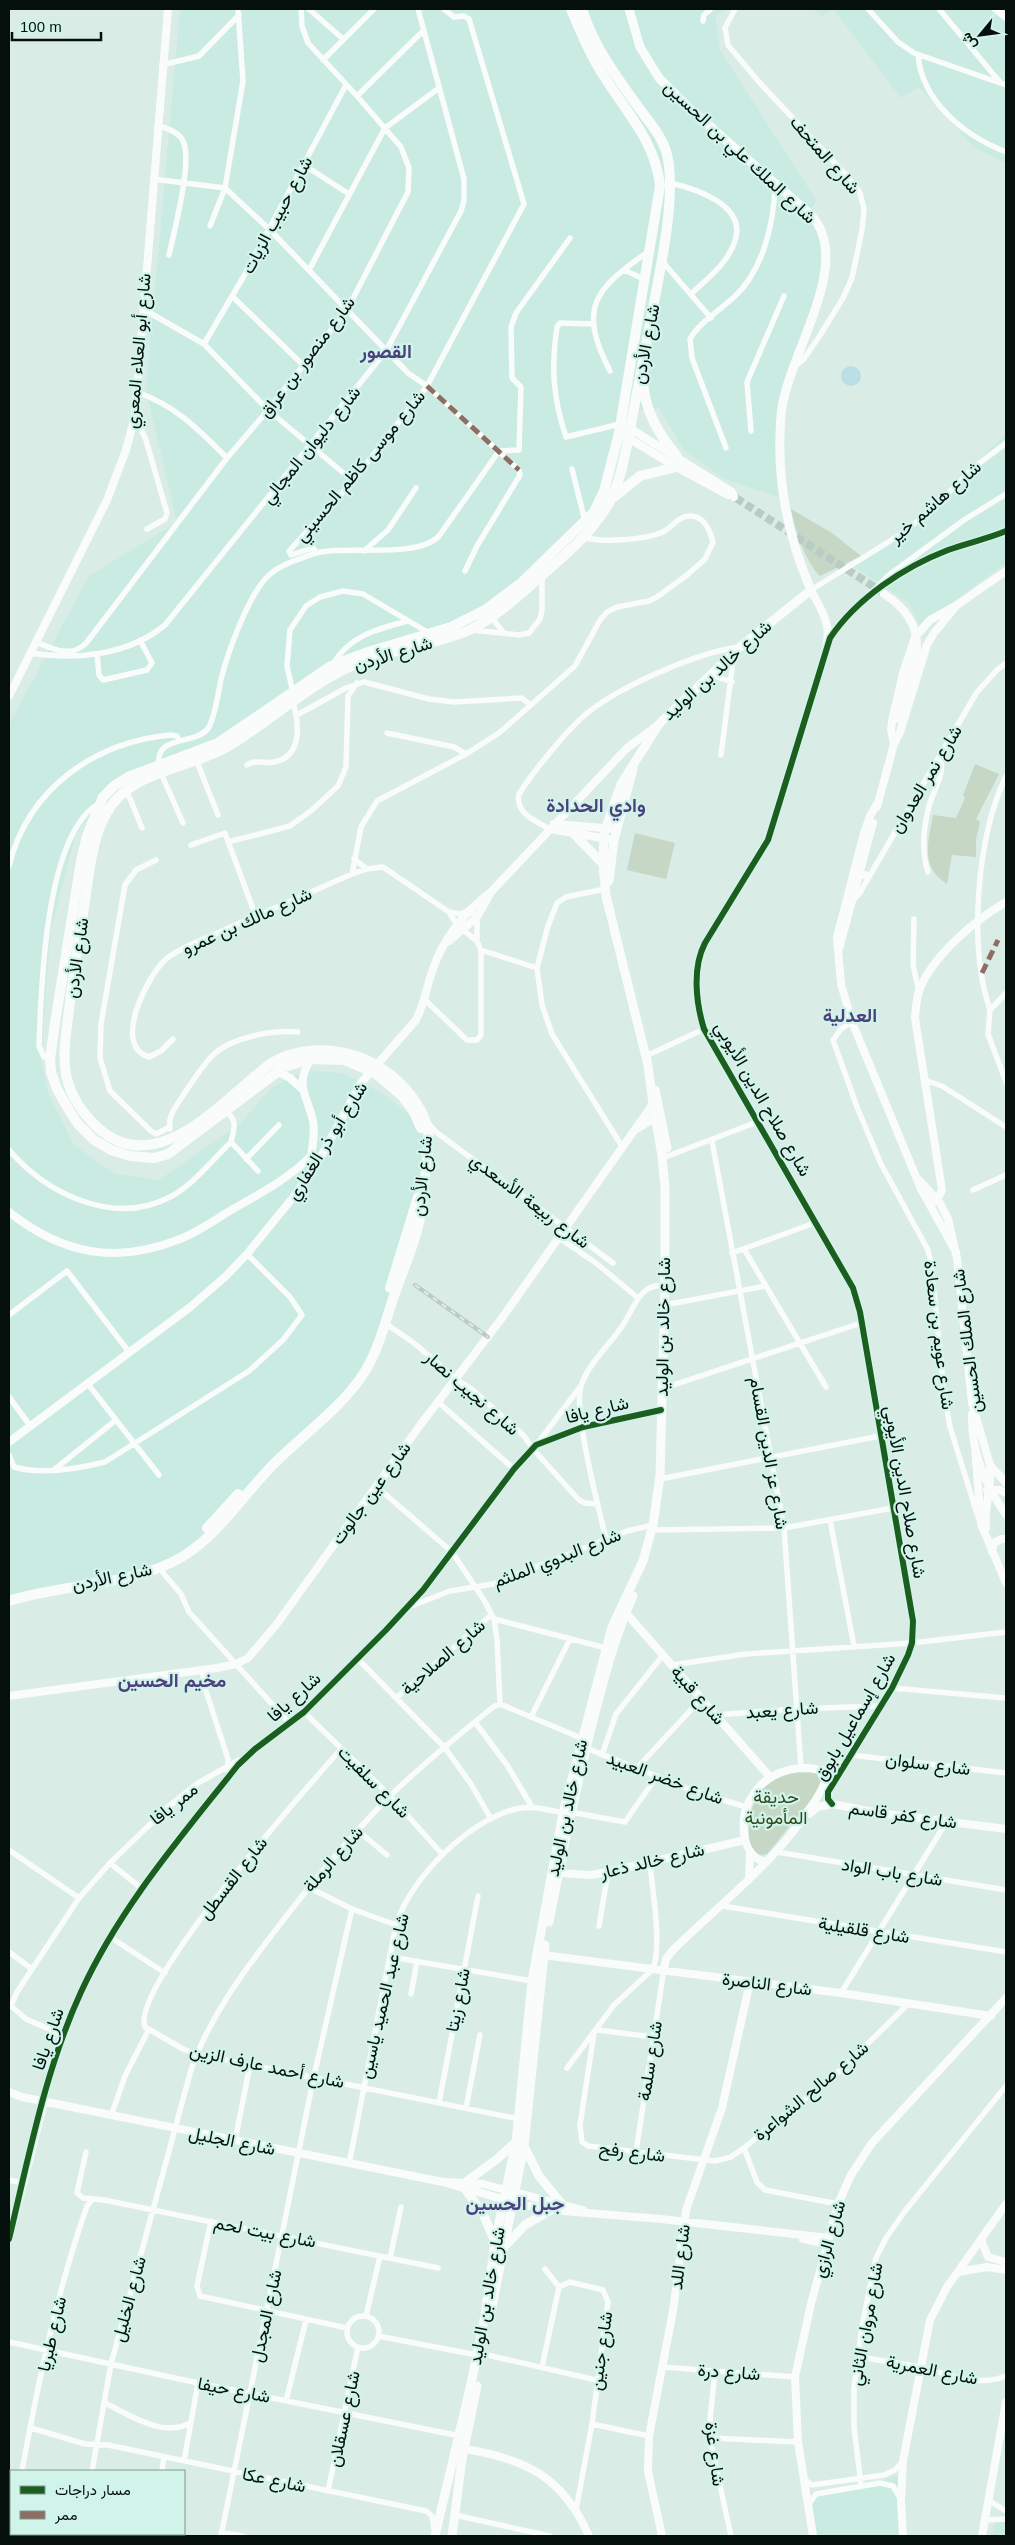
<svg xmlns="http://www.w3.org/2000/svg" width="1015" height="2545" font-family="Helvetica,Vazirmatn,sans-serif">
  <rect width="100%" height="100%" fill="#d9ece6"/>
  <path fill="#caebe2" d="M180 9H730L715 15 720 50 816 200 809 215 825 247 828 274 777 419 781 498 724 479 683 449 659 408 617 413 606 497 507 596 470 620 347 658 218 748 139 772 94 809 75 836 50 934 41 1061 49 1095 73 1144 115 1174 159 1180 241 1123 271 1088 306 1070 342 1073 381 1092 417 1121 434 1165 380 1332 372 1367 302 1436 187 1560 123 1578 99 1576 9 1598V725L89 576 177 522 146 391Z
    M814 9H1006V163L975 148 919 87 901 98 833 9 822 16Z
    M1006 434V563L920 626 909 603 854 567 878 552Z
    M898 2476 904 2536H817L812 2497Z
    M997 2519H1006V2536H991Z"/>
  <path fill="#c6d7c6" d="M791 509 832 533 861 556 820 576C806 563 794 528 791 509Z
    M975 764 999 774 976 819 980 822 976 840V857L952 855 947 884C920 867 928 843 933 815L956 818 965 798 963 795Z
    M635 833 675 843 666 879 627 870Z
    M791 1772 816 1773 822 1780 820 1789 767 1854C739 1862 749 1805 759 1793 768 1782 778 1778 791 1772Z"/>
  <path fill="#bcdfe7" d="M841 376a10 10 0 1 1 20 0a10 10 0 1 1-20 0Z"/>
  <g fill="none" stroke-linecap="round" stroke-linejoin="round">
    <path stroke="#b9cbc5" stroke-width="8" stroke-dasharray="8 4" stroke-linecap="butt" d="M736 498 882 592"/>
    <path stroke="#f9fcfb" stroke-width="5.5" d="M309 9 343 39
      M735 9 725 28 728 45 759 82 848 177 860 193 864 209 862 230 852 278 843 298 819 337 803 360 795 366
      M868 9 898 42 914 53 1006 85
      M939 9 999 81
      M703 21 704 15 711 9
      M918 55C922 102 965 136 1006 152
      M323 60 374 9
      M162 65 199 56 239 15
      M357 96 423 31
      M157 125C166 128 179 132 183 141 193 160 174 232 169 255
      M304 165 349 194
      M153 179 225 188 270 230 408 373 427 386 519 470 520 475 477 546 465 571
      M671 183C696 189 747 205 735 241 728 263 707 279 691 294
      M210 226 225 188 243 81 238 9
      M662 261 711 318
      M309 270 385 128 439 88
      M624 270 646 280
      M232 296 303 365
      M143 309 204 344 268 410 353 481
      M593 324 560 323 557 327C551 368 553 398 566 437L620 424
      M204 344 245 274 346 85
      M610 371C577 307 595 289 649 251
      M137 392C176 406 198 429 227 458
      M135 416 146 440 167 513 165 519 147 529
      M751 431 747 382 784 296
      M726 448 692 358 690 339C699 323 720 310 734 297 763 271 774 223 775 185
      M572 469 585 521
      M364 551 388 530 416 488
      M317 553 313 548 291 555 289 551 353 481 427 386 524 204 469 19 464 16 454 17 444 9
      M876 588 889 575 964 520 1006 494
      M811 590 898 536 928 513 973 468 1006 443
      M492 618 504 633
      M472 630 519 635 529 633 540 619 542 610V575
      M830 638C857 598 904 567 948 550 967 543 987 539 1006 531
      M36 642C53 649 72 659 87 642L227 458 268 410 347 310 408 192 409 168 401 147 357 96 308 43 302 26 301 9
      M30 653C76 660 127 656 165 625L386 351 461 211 464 201V179L418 9
      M97 654 99 675 103 680 147 670 152 663 140 640
      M333 664C350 635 378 629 408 621
      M711 675 732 682
      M293 693 287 666 290 630 306 606 320 597 343 591 363 594 429 633
      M297 715 346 688 364 682 429 699 454 702 522 698 529 704
      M387 733 454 747 466 754
      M721 755 734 653
      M197 762 218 815
      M159 764C155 734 198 746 209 727 216 713 218 694 221 679 228 652 247 599 266 578 278 565 297 560 313 554 343 544 416 560 439 536L499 451 519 450 521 387 512 378 511 327 516 313 570 238
      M247 765C254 759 265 764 274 762 303 757 299 723 293 702
      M161 773 183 823
      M127 791 142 828
      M550 829C536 821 515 814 519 794 532 773 567 730 586 714 619 687 697 652 740 647
      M228 842 290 826 312 810 338 786 346 767 348 696 357 683
      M191 845 225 833 256 917
      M354 859 367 869
      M156 860 136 870 125 885 101 1024 100 1058 110 1091 151 1131 156 1134 170 1127
      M9 866C28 789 94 742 171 735L177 736 179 741
      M928 872C921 850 923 829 929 806 933 791 946 773 940 757
      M352 874 361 827 377 801 466 754 499 733 575 666 600 620 607 612 617 607 649 601 657 597 687 575 705 559 713 542C710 530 704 515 689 516 679 516 672 527 663 532 645 540 602 543 582 537
      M605 889 566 897 557 903 548 926 537 968 542 1005 552 1034 623 1148
      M853 900 859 894 977 692 997 670 1006 663
      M449 912 457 925 477 941
      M914 919 913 965 919 992
      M481 950 537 968
      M990 1010C968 945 977 837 1006 776
      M990 1010 988 1034 1006 1082
      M990 1010 1006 993
      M852 1022 841 1029 833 1040 857 1107 881 1164 928 1250 931 1263 944 1392 950 1427 978 1517
      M173 1039 161 1051 149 1057C111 1046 148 975 166 959 173 953 182 949 190 945L352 874 367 869 383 867 449 912 461 914 469 910 477 917V941L481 950V1035L477 1040H467L424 999
      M646 1056 704 1029
      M50 1059 44 1057 39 1046C41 988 45 836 98 804
      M924 1080 942 1086 1006 1127
      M226 1112C238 1120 234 1129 231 1142L258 1171
      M428 1123 436 1132 613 1263
      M170 1129C167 1116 177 1105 184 1094 192 1082 201 1068 211 1057 230 1037 272 1030 298 1032
      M712 1141 784 1528 801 1768
      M9 1150C48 1195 115 1227 172 1196 195 1183 212 1160 231 1142
      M668 1156 757 1122
      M246 1159 279 1125
      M973 1190 1006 1175
      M559 1238 596 1263 638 1298
      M744 1249 826 1387
      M732 1253 817 1222
      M670 1304 765 1286
      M9 1315 67 1271 129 1352
      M385 1323 414 1343 456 1379 473 1390 524 1436 533 1449 579 1500 585 1503 598 1504
      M88 1384 159 1475
      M667 1387 861 1323
      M9 1397 31 1427
      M438 1402 514 1469
      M537 1444 580 1387
      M9 1455 14 1467C42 1475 77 1469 105 1462L249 1371 283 1340 302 1315 290 1297 247 1254
      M55 1469 116 1420
      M665 1478 880 1436
      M377 1487 452 1552 484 1600 494 1619 497 1640 500 1704
      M830 1520 854 1646
      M657 1530 784 1528 893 1508
      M606 1539C599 1509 573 1411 581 1386 589 1361 613 1343 626 1320 635 1304 643 1282 665 1286
      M159 1568 181 1594 189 1612 290 1724
      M409 1607 450 1591 493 1584 627 1531 653 1525
      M494 1619 606 1648
      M357 1658 445 1748 471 1784 491 1819
      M672 1665 746 1654 912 1643 1006 1632
      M202 1670 205 1688 228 1759 227 1770
      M892 1688 1006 1698
      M396 1698 491 1615
      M304 1712 390 1796 442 1854
      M715 1715 796 1709 880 1706
      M531 1717 570 1639
      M475 1722 507 1765 532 1807
      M586 1748 694 1791 746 1807
      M341 1749C309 1785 129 1988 145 2027L183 2049 196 2054 519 2119
      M602 1755 616 1714 663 1655
      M851 1755 1006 1773
      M637 1768 701 1699
      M570 1812 625 1822 657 1776
      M357 1830 387 1855
      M9 1850 79 1898
      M777 1852 1006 1890
      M110 1863 141 1888
      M308 1887 352 1909 396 1925
      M723 1906 1006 1952
      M599 1926 608 1872
      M110 1937 165 1973
      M9 1952 32 1969
      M391 1957 532 1981
      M841 1993 947 1821
      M411 1994 417 1961
      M597 2030 654 2037
      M594 2033 580 2125 582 2142 588 2146 715 2161 731 2157 744 2148 843 2068 908 2004
      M63 2035 26 2019 11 2006 17 1992 79 1898 110 1863 168 1807 198 1783 239 1760
      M567 2068 614 2005 652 1970C663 1951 652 1887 650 1863
      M44 2102C61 2025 95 1952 141 1888 172 1846 206 1806 238 1765L255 1749 304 1712 386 1630 423 1590 514 1469 536 1445 583 1427 661 1410
      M439 2103 478 1896
      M466 2108 480 2035
      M111 2116 125 2076 148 2031
      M235 2141 250 2065
      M744 2148 757 2182 765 2190 838 2204
      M86 2152 77 2193 83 2198 104 2200 438 2268
      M636 2152 664 1969
      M349 2164 396 1925C410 1878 472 1816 521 1808 535 1806 549 1810 563 1813
      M9 2180 23 2183
      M211 2221 197 2286 200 2296 347 2328
      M390 2258 401 2207
      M545 2269 559 2287
      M366 2316 380 2256
      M347 2332a16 16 0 1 1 32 0a16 16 0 1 1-32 0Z
      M378 2336 477 2355
      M9 2342 198 2383 460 2436
      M483 2354 596 2380
      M858 2357C879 2360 899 2363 919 2367 947 2373 978 2388 1006 2376
      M542 2367 559 2287 570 2282 603 2290 608 2302 592 2424 576 2510
      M663 2367 795 2377
      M715 2371 710 2420 711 2444 731 2536
      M286 2401 306 2320
      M105 2403C130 2415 162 2438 190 2423
      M592 2424 649 2436
      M31 2428 85 2444 108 2445 426 2511 432 2516 434 2529
      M710 2438 798 2442
      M184 2461 198 2383
      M22 2471C38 2383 57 2291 87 2206L92 2200
      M92 2471 111 2364 191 2070C207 2023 238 1979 268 1940 305 1891 344 1843 387 1799 420 1766 458 1736 493 1707L500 1704 581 1738
      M162 2471 164 2457
      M804 2479 812 2485 884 2475 895 2470 903 2461
      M861 2485 854 2427V2388L862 2326 876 2258 886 2238 905 2211 1006 2086
      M328 2491 358 2347
      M988 2500 1006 2511
      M809 2504 816 2494 880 2483 893 2486 900 2498
      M455 2515 550 2536
      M9 2516 11 2517
      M985 2520 1006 2519
      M221 2533 243 2536
      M10 2536 11 2528
      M80 2536 81 2534
      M148 2536 149 2534
      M221 2536 314 2076 352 1909"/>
    <path stroke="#f9fcfb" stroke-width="8" d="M996 9 1006 17
      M626 426 732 492 734 497
      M625 436 676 467 728 495
      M811 590C828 622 833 628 822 664L768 840 705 943C692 968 696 1003 704 1029L853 1288 860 1312 913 1621 912 1643 908 1655 892 1688 828 1792V1799L832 1804
      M884 594C905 607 918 625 917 650L898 719
      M9 696 107 500 126 450 135 416 168 9
      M894 744 891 730 892 721 903 673 915 637 930 620 957 605 1006 571
      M877 804 870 816 864 833 837 937 841 984 852 1022 921 1189 956 1252
      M877 807 894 744 900 732 927 645 934 633 957 605
      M554 824 616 829
      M550 829 614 840
      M855 873 868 876
      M449 941 477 917 489 896
      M839 949 873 823
      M277 1071 290 1078 302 1089
      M637 1129 659 1115
      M919 1180 940 1203 948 1219 957 1258 972 1403 990 1465 1006 1483
      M930 1204 937 1200 942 1190 915 1018C916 1010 916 999 919 991 932 956 975 920 1006 902
      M9 1212C62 1254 116 1265 180 1239 198 1232 216 1219 233 1209 261 1193 288 1179 311 1156 313 1144 315 1133 313 1121 307 1094 294 1085 311 1059
      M972 1414C971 1452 985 1484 1006 1515
      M9 1442 189 1308 225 1277 247 1254 295 1195 319 1160 361 1083 416 1020C424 1005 426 989 432 972 442 940 464 912 491 892L627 748 658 725
      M975 1447 981 1524 1006 1583
      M987 1490H1000L1006 1493
      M986 1528C984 1506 992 1487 990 1465
      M992 1552 994 1543 1001 1539H1006
      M626 1613 770 1777
      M9 1696 217 1668 236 1664 248 1658 276 1625 421 1424 502 1318 655 1101
      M809 1814 818 1807 832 1804 879 1813 1006 1829
      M765 1862C751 1858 745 1845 744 1832 742 1817 746 1804 755 1792 767 1775 788 1767 809 1768 813 1768 817 1770 821 1770 828 1770 837 1767 843 1765
      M558 1873 591 1875 608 1872 745 1840
      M749 1879 750 1851
      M543 1955 841 1993 991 2016
      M664 1969 666 1959 673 1950C720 1904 772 1865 808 1811 815 1801 822 1792 825 1781L820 1771
      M9 2092 22 2097 443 2182 523 2205 563 2211 661 2219 829 2238
      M445 2182 483 2184 583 2210
      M9 2239 44 2102
      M803 2239 827 2244
      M981 2240 988 2257 1006 2262
      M958 2272 987 2267 1006 2270
      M465 2449C526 2459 563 2477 589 2536
      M662 2536 648 2471 649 2436 673 2311 686 2210 722 2108 750 1982
      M813 2536 798 2442 795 2377 811 2304 838 2204 851 2175 872 2143 1006 1998
      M903 2536 901 2500 903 2461 930 2320 947 2287 1006 2204
      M982 2536 1006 2402"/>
    <path stroke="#f9fcfb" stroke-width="9" d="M575 835 603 864
      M609 881 614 840 633 769
      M655 1090 667 1148
      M549 1922C563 1849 578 1777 597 1705 607 1668 617 1631 633 1596
      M524 2146 539 2176 561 2203
      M466 2182 497 2159 516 2142
      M466 2190 484 2216 495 2242
      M507 2244 525 2225 551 2210
      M492 2307 524 2146 545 1945
      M435 2536 471 2384 485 2315 495 2242 516 2142 532 1981 563 1813 612 1627 643 1561 653 1525 660 1476 665 1286V1188L662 1156 653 1104 648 1065 606 896 603 864 604 833 621 784 659 724 740 647 811 590C787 535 776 476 781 416 785 357 856 264 811 215L689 108 659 78 640 47 629 9
      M452 2536 462 2459 477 2386"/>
    <path stroke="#f9fcfb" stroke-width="10" d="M643 380C644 410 658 434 677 456
      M614 497 640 476 676 467
      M421 1128 414 1112 402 1096 375 1073 344 1060 311 1059 284 1067 168 1154 154 1158 130 1156 111 1150 94 1140 78 1124 70 1112 57 1089 51 1072 50 1059 55 1023 81 861 87 836 103 797 114 786 128 777 218 743 331 666 368 652 451 627 485 610 521 583 594 512 604 491 619 433 660 186C656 144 629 115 607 81 592 59 581 33 571 9
      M390 1288 418 1197
      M207 1528 238 1494
      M9 1601C65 1583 130 1587 182 1557 222 1533 247 1488 281 1457 308 1431 341 1407 362 1376 379 1351 385 1321 395 1293 405 1265 418 1236 422 1207 424 1194 424 1181 426 1169 427 1156 430 1144 428 1130 424 1107 403 1083 384 1070 357 1050 317 1045 286 1056 273 1060 264 1069 254 1077 209 1115 147 1181 92 1122 55 1083 64 1051 70 1002 74 968 80 934 85 901 89 873 92 839 106 814 128 771 189 769 227 747 268 723 313 681 356 664 392 649 432 646 467 631 494 619 517 597 539 578 564 556 592 533 609 503 621 481 625 454 630 430 636 396 643 362 649 329 657 284 679 193 666 151 661 135 649 122 639 108 616 76 594 47 582 9"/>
    <defs>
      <path id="rail" d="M415 1285 488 1337"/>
    </defs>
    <use href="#rail" stroke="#c2c7c6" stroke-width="4"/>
    <use href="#rail" stroke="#d1f4ea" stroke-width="2" stroke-dasharray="5.5" stroke-linecap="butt"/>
    <path stroke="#8d6e63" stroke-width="5" stroke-dasharray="10 5" stroke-linecap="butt" d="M427 386 519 470
      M982 973 998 940"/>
    <defs>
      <path id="cycleway" d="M832 1804 828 1799V1792L892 1688 908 1655 912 1643 913 1621 860 1312 853 1288 704 1029C696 1003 692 968 705 943L768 840 830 638C857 598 904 567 948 550 967 543 987 539 1006 531
        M9 2239C29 2156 45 2070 81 1992 120 1907 181 1837 238 1765L255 1749 304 1712 386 1630 423 1590 514 1469 536 1445 583 1427 661 1410"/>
    </defs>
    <use href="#cycleway" stroke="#d1f4ea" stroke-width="9"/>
    <use href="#cycleway" stroke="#1b5e20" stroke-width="6"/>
  </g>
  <g text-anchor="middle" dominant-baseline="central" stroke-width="4.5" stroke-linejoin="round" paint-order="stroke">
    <g font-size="18" fill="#05100d" stroke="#d1f4ea">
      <text transform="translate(740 152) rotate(43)">شارع الملك علي بن الحسين</text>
      <text transform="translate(825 155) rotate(49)">شارع المتحف</text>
      <text transform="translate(277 215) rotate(-62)">شارع حبيب الزيات</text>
      <text transform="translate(646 344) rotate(-79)">شارع الأردن</text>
      <text transform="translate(138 351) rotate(-85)">شارع أبو العلاء المعري</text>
      <text transform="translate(307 357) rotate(-53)">شارع منصور بن عراق</text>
      <text transform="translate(311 445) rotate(-51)">شارع دليوان المجالي</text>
      <text transform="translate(360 466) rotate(-50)">شارع موسى كاظم الحسيني</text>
      <text transform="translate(935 502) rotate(-41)">شارع هاشم خير</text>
      <text transform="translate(393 654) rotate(-17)">شارع الأردن</text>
      <text transform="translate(717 670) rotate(-42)">شارع خالد بن الوليد</text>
      <text transform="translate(926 779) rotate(-59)">شارع نمر العدوان</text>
      <text transform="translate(247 921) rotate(-24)">شارع مالك بن عمرو</text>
      <text transform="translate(77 958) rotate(-82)">شارع الأردن</text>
      <text transform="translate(763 1099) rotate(60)">شارع صلاح الدين الأيوبي</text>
      <text transform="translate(327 1141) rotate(-58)">شارع أبو ذر الغفاري</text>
      <text transform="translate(422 1176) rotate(-84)">شارع الأردن</text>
      <text transform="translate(530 1201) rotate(37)">شارع ربيعة الأسعدي</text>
      <text transform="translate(663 1327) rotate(-89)">شارع خالد بن الوليد</text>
      <text transform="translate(939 1335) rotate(83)">شارع عويم بن سعادة</text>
      <text transform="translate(967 1341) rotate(-97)">شارع الملك الحسين</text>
      <text transform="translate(472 1393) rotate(41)">شارع نجيب نصار</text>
      <text transform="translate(597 1410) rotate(-14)">شارع يافا</text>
      <text transform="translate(769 1453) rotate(80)">شارع عز الدين القسام</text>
      <text transform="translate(905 1492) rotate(80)">شارع صلاح الدين الأيوبي</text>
      <text transform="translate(371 1493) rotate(-54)">شارع عين جالوت</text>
      <text transform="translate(557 1558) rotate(-21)">شارع البدوي الملثم</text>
      <text transform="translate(112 1577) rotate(-12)">شارع الأردن</text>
      <text transform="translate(443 1657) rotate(-41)">شارع الصلاحية</text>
      <text transform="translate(698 1695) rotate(49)">شارع قبية</text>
      <text transform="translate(294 1697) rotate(-42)">شارع يافا</text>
      <text transform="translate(782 1710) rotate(-4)">شارع يعبد</text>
      <text transform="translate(855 1717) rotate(-60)">شارع إسماعيل بابوق</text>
      <text transform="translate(928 1764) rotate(7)">شارع سلوان</text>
      <text transform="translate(665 1778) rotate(20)">شارع خضر العبيد</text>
      <text transform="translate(374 1782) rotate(45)">شارع سلفيت</text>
      <text transform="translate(174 1804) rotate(-39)">ممر يافا</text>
      <text transform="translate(567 1808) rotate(-78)">شارع خالد بن الوليد</text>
      <text transform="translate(903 1815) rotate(8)">شارع كفر قاسم</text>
      <text transform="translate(333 1859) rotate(-49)">شارع الرملة</text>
      <text transform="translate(652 1861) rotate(-13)">شارع خالد ذعار</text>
      <text transform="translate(892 1872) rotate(9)">شارع باب الواد</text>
      <text transform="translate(233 1878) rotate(-52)">شارع القسطل</text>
      <text transform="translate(864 1930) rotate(9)">شارع قلقيلية</text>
      <text transform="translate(767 1984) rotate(7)">شارع الناصرة</text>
      <text transform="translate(384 1996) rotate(-77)">شارع عبد الحميد ياسين</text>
      <text transform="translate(458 2000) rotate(-79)">شارع زيتا</text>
      <text transform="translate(48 2039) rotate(-71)">شارع يافا</text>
      <text transform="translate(650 2061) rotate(-81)">شارع سلمة</text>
      <text transform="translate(267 2066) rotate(12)">شارع أحمد عارف الزين</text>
      <text transform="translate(811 2091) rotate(-40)">شارع صالح الشواعرة</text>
      <text transform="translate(232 2141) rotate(11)">شارع الجليل</text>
      <text transform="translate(632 2152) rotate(7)">شارع رفح</text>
      <text transform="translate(265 2232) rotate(11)">شارع بيت لحم</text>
      <text transform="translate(829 2239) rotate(-74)">شارع الرازي</text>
      <text transform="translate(680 2257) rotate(-83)">شارع اللد</text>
      <text transform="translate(487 2296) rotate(-80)">شارع خالد بن الوليد</text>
      <text transform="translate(129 2299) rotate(-75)">شارع الخليل</text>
      <text transform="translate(266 2316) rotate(-78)">شارع المجدل</text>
      <text transform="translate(866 2324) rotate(-80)">شارع مروان الثاني</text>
      <text transform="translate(52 2334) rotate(-77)">شارع طبريا</text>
      <text transform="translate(601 2351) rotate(-82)">شارع جنين</text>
      <text transform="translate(932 2370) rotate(11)">شارع العمرية</text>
      <text transform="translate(729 2372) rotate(4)">شارع درة</text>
      <text transform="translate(234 2390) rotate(11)">شارع حيفا</text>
      <text transform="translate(344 2419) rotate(-78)">شارع عسقلان</text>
      <text transform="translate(715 2454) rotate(83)">شارع غزة</text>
      <text transform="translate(274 2480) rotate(12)">شارع عكا</text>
    </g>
    <g font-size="18" fill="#31491a" stroke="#d1f4ea">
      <text x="776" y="1797">حديقة<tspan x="776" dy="21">المأمونية</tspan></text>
    </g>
    <g font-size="19" font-weight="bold" fill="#4c407d" stroke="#d1f4ea">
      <text x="386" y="351">القصور</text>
      <text x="596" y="805">وادي الحدادة</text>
      <text x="850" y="1015">العدلية</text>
      <text x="172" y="1680">مخيم الحسين</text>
      <text x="515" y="2203">جبل الحسين</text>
    </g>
  </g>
  <rect width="1015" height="2545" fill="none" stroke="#05100d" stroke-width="20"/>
  <rect x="10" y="2470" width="175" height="65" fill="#d1f4ea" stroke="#7f9992"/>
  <rect x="20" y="2486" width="25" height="8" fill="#1b5e20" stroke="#7f9992"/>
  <text x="55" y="2495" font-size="15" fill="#05100d">مسار دراجات</text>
  <rect x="20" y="2511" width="25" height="8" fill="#8d6e63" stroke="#7f9992"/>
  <text x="55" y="2520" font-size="15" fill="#05100d">ممر</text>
  <g transform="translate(980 35) rotate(241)" stroke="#d1f4ea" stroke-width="4" paint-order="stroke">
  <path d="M0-4L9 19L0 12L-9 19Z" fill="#05100d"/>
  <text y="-8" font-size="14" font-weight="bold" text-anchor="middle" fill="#05100d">ش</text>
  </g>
  <path d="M12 32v8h89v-8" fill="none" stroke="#05100d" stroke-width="2.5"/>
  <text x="20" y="32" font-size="15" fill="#05100d" stroke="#d1f4ea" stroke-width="4" paint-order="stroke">100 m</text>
</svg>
